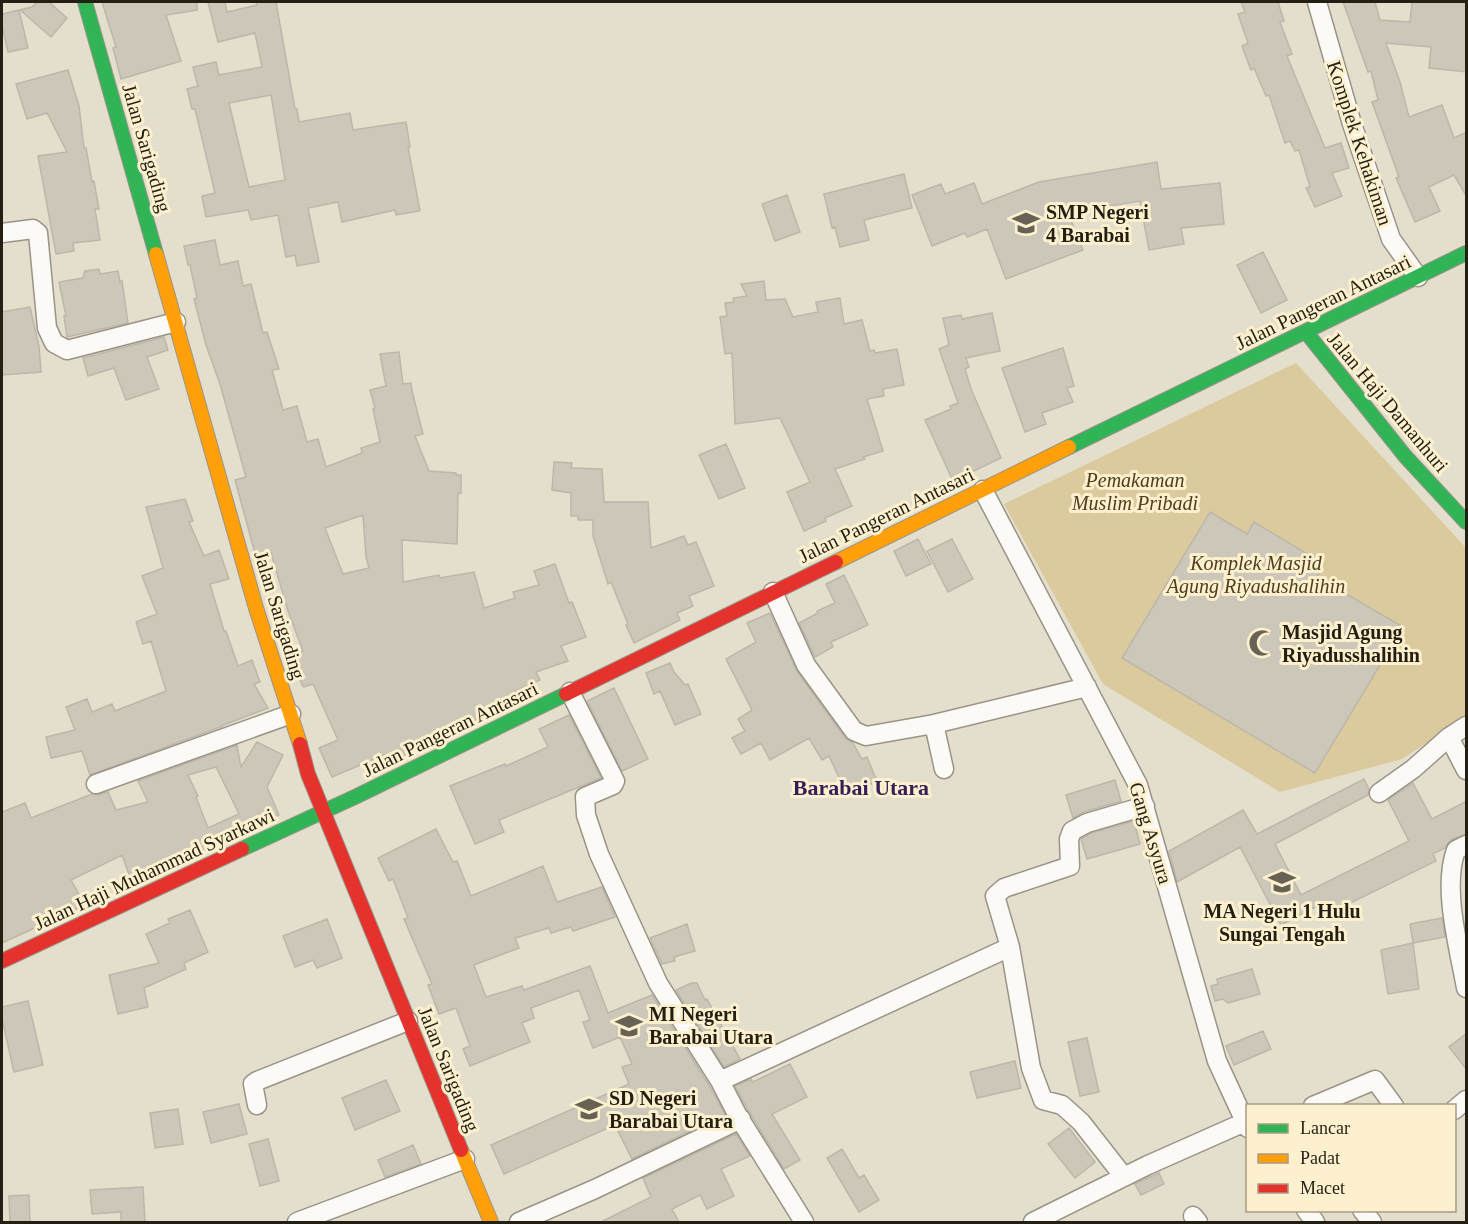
<svg xmlns="http://www.w3.org/2000/svg" width="1468" height="1224" font-family="'Times New Roman',serif">
  <rect width="100%" height="100%" fill="#e4decc"/>
  <path fill="#dbca9d" d="M1296 363 1466 548V717L1402 759 1280 792 1103 684 1004 504Z"/>
  <path fill="#ccc7b9" stroke="#bcb7a9" stroke-width="1.5" fill-rule="evenodd" d="M37 2H49L67 18 51 37 20 10 32 7Z
    M102 2H197V10L166 15 181 61 121 79 113 48 116 47Z
    M208 2H225L227 12 257 5 256 2H276L295 109H297L299 122 350 113 353 130 406 122 410 147H408L420 211 396 215 395 210 342 222 338 202 308 208 319 262 297 266 295 255 286 257 278 215 251 220 248 210 206 217 202 196 215 193 195 109H192L187 89 198 86 193 67 216 62 219 75 262 67 255 33 218 42ZM271 95 285 180 249 187 229 103Z
    M1241 2H1278L1284 21 1280 22 1292 54 1287 56 1325 148 1341 143 1349 168 1332 173 1342 196 1315 207 1306 188 1310 187 1299 150 1295 151 1290 141 1285 143 1269 95 1266 96 1254 68 1251 70 1242 46 1248 43 1238 14 1245 12Z
    M1343 2H1375L1380 20 1410 22 1412 2H1467V72L1429 68 1431 47 1386 43 1400 82 1409 117 1442 105 1454 138 1467 132V197L1454 175 1429 187 1440 211 1415 222 1396 178 1399 177 1372 102 1378 100 1371 71 1368 72Z
    M19 10 28 48 8 52 2 26V14Z
    M68 70 79 106 84 148H86L92 182 94 181 99 209H95L100 240 73 243 74 251 56 254 38 156 67 152 47 113 27 119 16 84Z
    M1157 162 1161 189 1220 183 1224 224 1181 228 1184 244 1149 250 1140 201 1068 213 1083 250 1006 279 987 229 967 237 965 233 932 246 912 195 941 184 945 194 974 183 982 204 1039 182Z
    M904 174 912 208 864 220 869 240 840 247 835 227 832 228 824 194Z
    M787 195 800 232 775 241 762 204Z
    M215 240 220 265 238 261 243 286 251 284 263 333 267 332 279 369 272 370 283 410 297 406 307 442 318 439 326 467 362 453 361 448 380 442 373 409 375 408 370 390 386 386 380 354 399 352 403 384 411 383 412 391 423 434 415 436 429 471 456 473V475H461V493H458L457 544 402 540 403 582 439 575 440 578 474 572 484 608 515 598 513 592 539 585 534 571 555 564 569 603 572 602 586 637 561 646 568 661 536 672 540 680 515 691 517 694 494 706 496 710 451 732 449 728 411 745 413 751 390 762H387L384 755 332 777 319 748 338 740 313 684 304 687 302 685 292 654 303 651 288 611 271 553 256 557 235 480 246 477 220 384 206 345 194 299 197 298 190 265H188L184 246ZM363 515 366 557 369 568 343 574 325 528Z
    M1263 252 1287 300 1261 313 1237 265Z
    M99 269 100 274 118 271 120 282 122 281 128 323 67 337 64 316H66L59 282 83 278 85 271Z
    M764 281 766 300 785 299 793 317 818 312 816 302 840 298 844 324 862 320 870 351 874 350 875 353 897 349 904 385 883 389 884 396 867 399 883 451 863 457 865 459 835 469 852 506 825 518 826 521 804 531 787 492 810 482 780 418 735 424 732 353 725 354 720 317 727 316 725 303 734 302 733 298 747 296 741 284Z
    M30 307 39 346 41 372 2 375V312Z
    M992 313 1000 351 966 358 969 367 965 369 971 389 1001 458 953 481 925 420 951 409 950 406 958 403 939 349 949 345 943 318 961 315 962 319Z
    M164 337 168 350 147 357 159 389 126 400 114 368 88 376 83 358Z
    M1063 348 1074 386 1067 388 1073 402 1042 413 1046 424 1025 432 1002 368Z
    M726 444 745 488 719 499 699 455Z
    M554 462 572 463 571 468 602 469 604 502H648L651 548 684 536 688 545 696 542 714 586 689 596 693 606 677 613 680 620 634 643 626 625 628 624 611 582 608 584 593 536V520H578V516H571V493L552 490Z
    M185 499 193 521 189 522 204 556 219 550 229 579 210 584 224 631H226L238 666 252 660 260 682 254 684 268 708 221 726H223L90 775 82 751 51 758 46 737 75 730 66 707 87 699 92 712 112 704 115 711 166 691 151 641 143 644 136 622 157 614 142 576 163 568 146 507Z
    M1210 512 1247 534 1254 522 1324 564 1317 577 1403 627 1315 773 1122 658Z
    M918 539 931 564 906 576 894 551Z
    M952 539 973 579 948 592 927 551Z
    M844 575 868 625 831 642 833 647 815 657 799 623 818 613 817 611 835 603 826 584Z
    M770 613 797 671 845 738 853 743 862 759 867 757 877 781 847 795 829 756 822 760 809 738 770 760 761 743 741 754 732 738 745 731 738 719 752 710 726 659 756 642 747 623Z
    M670 663 674 672 685 685 688 684 701 714 675 725 660 691 654 694 646 673Z
    M614 688 648 759 622 771 587 701Z
    M569 715 601 778 499 820 504 832 475 844 450 786 505 764 506 766 548 747 539 729Z
    M257 742 283 755 267 787 279 815 260 824 221 837 223 841 166 866 165 864 132 883 122 855 71 880 85 905 2 943V812L25 803 31 818 92 794 99 795 108 792 116 810 148 802 138 781 237 745 241 767ZM216 767 239 814 208 828 196 797 198 796 188 775Z
    M1364 779 1369 789 1368 795 1275 844 1301 895 1409 841 1388 800 1413 783 1432 819 1467 801V834L1451 840 1445 848 1433 854 1436 861 1322 917 1317 906 1281 925 1240 847 1177 882 1169 851 1243 810 1257 834Z
    M1115 780 1121 801 1084 812 1073 818 1066 795Z
    M1134 821 1140 844 1087 859 1081 839 1091 833Z
    M436 829 453 862 457 861 471 896 543 866 557 902 602 887 615 917 573 931 571 927 551 933 549 928 515 938 519 948 474 965 486 997 522 986 524 990 590 966 608 1013 652 995 710 1087 725 1114 632 1159 615 1125 504 1174 491 1145 629 1084 622 1067 632 1064 620 1037 593 1048 583 1022 590 1020 579 990 531 1008 534 1018 522 1023 530 1042 470 1066 463 1049 470 1046 456 1008 439 1014 428 985 432 984 404 919 408 918 393 879 389 881 378 858Z
    M190 910 208 952 184 963 186 969 144 988 148 1007 118 1014 109 975 159 963 146 934 170 923 168 919Z
    M1442 918 1445 937 1413 943 1410 924Z
    M327 919 342 958 317 968 313 960 295 967 283 936Z
    M687 924 695 951 674 957 675 961 662 964 650 938Z
    M1413 943 1419 989 1388 994 1381 950Z
    M1252 969 1260 994 1228 1003 1223 999 1215 1001 1211 986 1218 984 1217 979Z
    M691 983H697L705 1000 707 999 740 1059 724 1067 676 990Z
    M28 1001 43 1065 14 1072 2 1019V1007Z
    M1263 1031 1271 1049 1234 1065 1226 1046Z
    M1467 1033V1070L1449 1047Z
    M1087 1038 1099 1092 1080 1096 1068 1042Z
    M1015 1061 1021 1088 977 1098 970 1072Z
    M790 1064 807 1097 772 1114 800 1160 784 1169 748 1110 735 1086 751 1079 753 1082Z
    M386 1080 400 1111 355 1130 342 1098Z
    M239 1104 247 1134 211 1143 203 1112Z
    M178 1109 183 1144 155 1148 150 1113Z
    M1069 1128 1095 1162 1075 1178 1048 1144Z
    M736 1134 750 1156 721 1169 734 1196 707 1209 700 1195 672 1209 679 1222H601L651 1197 643 1178Z
    M268 1139 279 1181 260 1186 249 1144Z
    M413 1145 421 1164 385 1177 378 1160Z
    M842 1149 859 1178 864 1175 879 1200 859 1212 827 1158Z
    M1159 1173 1164 1184 1141 1195 1135 1184Z
    M143 1187 145 1222H121V1212L92 1214 90 1190Z
    M29 1195 30 1222H10L9 1196Z"/>
  <g fill="none" stroke-linecap="round" stroke-linejoin="round">
    <defs>
      <path id="street" d="M1317 2 1352 124 1391 239 1418 277
        M2 233 33 229 38 233 47 328 54 343 67 350 176 322
        M983 490 1138 785 1217 1061 1248 1128
        M773 592 806 665 854 731 866 736 934 724
        M570 692 615 781 613 785 585 797 586 815 599 854 658 983 720 1081 738 1116 804 1222
        M1449 737 1466 770
        M944 769 934 724 1087 687
        M96 784 291 714
        M1379 793 1413 769 1449 737 1466 726
        M1466 845 1456 850C1442 888 1459 948 1466 988
        M1010 947 995 896 1004 888 1070 866 1069 839 1072 831 1087 823 1145 806
        M720 1081 1010 947 1031 1068 1043 1100 1062 1105 1081 1122 1124 1177
        M257 1105 253 1084 257 1081 408 1021
        M1313 1106 1375 1080 1394 1106
        M1454 1110 1466 1100
        M1306 1210 1315 1222
        M1362 1210 1372 1222
        M1193 1216 1198 1222
        M297 1222 465 1159
        M519 1222 595 1189 741 1119
        M1033 1222 1148 1165 1245 1122"/>
      <path id="fast" d="M85 2 156 254
        M1306 332 1405 456 1466 522
        M1069 447 1466 253
        M242 849 357 796 566 694"/>
      <path id="slow" d="M156 254 256 608 300 744
        M836 562 1069 447
        M461 1150 491 1222"/>
      <path id="jam" d="M566 694 836 562
        M300 744 308 774 461 1150
        M2 961 242 849"/>
    </defs>
    <use href="#street" stroke="#999487" stroke-width="21"/>
    <use href="#fast" stroke="#999487" stroke-width="16"/>
    <use href="#slow" stroke="#999487" stroke-width="16"/>
    <use href="#jam" stroke="#999487" stroke-width="16"/>
    <use href="#street" stroke="#fbfaf7" stroke-width="18"/>
    <use href="#fast" stroke="#30b455" stroke-width="14"/>
    <use href="#slow" stroke="#ff9f0a" stroke-width="14"/>
    <use href="#jam" stroke="#e5322d" stroke-width="14"/>
  </g>
  <defs>
    <symbol id="school-bare" viewBox="-9 -9 18 18"><path d="M0-5L7-2L0 1L-7-2ZM-4 1L0 2.5L4 1V4Q0 6-4 4Z" fill="#676254" stroke="#fcf0cf" stroke-width="2.5" paint-order="stroke"/></symbol>
    <symbol id="mosque-bare" viewBox="-9 -9 18 18"><path d="M3.5-4.9A6 6 0 1 0 3.5 4.9A5 5 0 1 1 3.5-4.9Z" fill="#676254" stroke="#fcf0cf" stroke-width="2.5" paint-order="stroke"/></symbol>
  </defs>
  <g fill-rule="evenodd">
    <use href="#school-bare" x="1007" y="204" width="38" height="38"/>
    <use href="#mosque-bare" x="1243" y="624" width="38" height="38"/>
    <use href="#school-bare" x="1263" y="863" width="38" height="38"/>
    <use href="#school-bare" x="610" y="1007" width="38" height="38"/>
    <use href="#school-bare" x="570" y="1090" width="38" height="38"/>
  </g>
  <g text-anchor="middle" dominant-baseline="central" stroke-width="6" stroke-linejoin="round" paint-order="stroke">
    <g font-size="20" fill="#241f13" stroke="#fcf0cf">
      <text transform="translate(1360 143) rotate(72)">Komplek Kehakiman</text>
      <text transform="translate(147 148) rotate(74)">Jalan Sarigading</text>
      <text transform="translate(1323 302) rotate(-26)">Jalan Pangeran Antasari</text>
      <text transform="translate(1388 402) rotate(50)">Jalan Haji Damanhuri</text>
      <text transform="translate(886 515) rotate(-26)">Jalan Pangeran Antasari</text>
      <text transform="translate(280 615) rotate(73)">Jalan Sarigading</text>
      <text transform="translate(450 729) rotate(-26)">Jalan Pangeran Antasari</text>
      <text transform="translate(1151 833) rotate(73)">Gang Asyura</text>
      <text transform="translate(154 869) rotate(-25)">Jalan Haji Muhammad Syarkawi</text>
      <text transform="translate(449 1069) rotate(68)">Jalan Sarigading</text>
    </g>
    <g font-size="20" font-weight="bold" fill="#241f13" stroke="#fcf0cf" text-anchor="start">
      <text x="1046" y="212">SMP Negeri<tspan x="1046" dy="23">4 Barabai</tspan></text>
      <text x="1282" y="632">Masjid Agung<tspan x="1282" dy="23">Riyadusshalihin</tspan></text>
      <text x="1282" y="911" text-anchor="middle">MA Negeri 1 Hulu<tspan x="1282" dy="23">Sungai Tengah</tspan></text>
      <text x="649" y="1014">MI Negeri<tspan x="649" dy="23">Barabai Utara</tspan></text>
      <text x="609" y="1098">SD Negeri<tspan x="609" dy="23">Barabai Utara</tspan></text>
    </g>
    <g font-size="20" font-style="italic" fill="#4d401b" stroke="#fcf0cf">
      <text x="1135" y="480">Pemakaman<tspan x="1135" dy="23">Muslim Pribadi</tspan></text>
      <text x="1256" y="563">Komplek Masjid<tspan x="1256" dy="23">Agung Riyadushalihin</tspan></text>
    </g>
    <g font-size="22" font-weight="bold" fill="#351d57" stroke="#fcf0cf">
      <text x="861" y="787">Barabai Utara</text>
    </g>
  </g>
  <rect width="1468" height="1224" fill="none" stroke="#241f13" stroke-width="6"/>
  <rect x="1246" y="1104" width="210" height="108" fill="#fcf0cf" stroke="#a69c84" stroke-width="1.5"/>
  <rect x="1258" y="1124" width="30" height="9" fill="#30b455" stroke="#a69c84" stroke-width="1.5"/>
  <text x="1300" y="1134" font-size="18" fill="#241f13">Lancar</text>
  <rect x="1258" y="1154" width="30" height="9" fill="#ff9f0a" stroke="#a69c84" stroke-width="1.5"/>
  <text x="1300" y="1164" font-size="18" fill="#241f13">Padat</text>
  <rect x="1258" y="1184" width="30" height="9" fill="#e5322d" stroke="#a69c84" stroke-width="1.5"/>
  <text x="1300" y="1194" font-size="18" fill="#241f13">Macet</text>
</svg>
